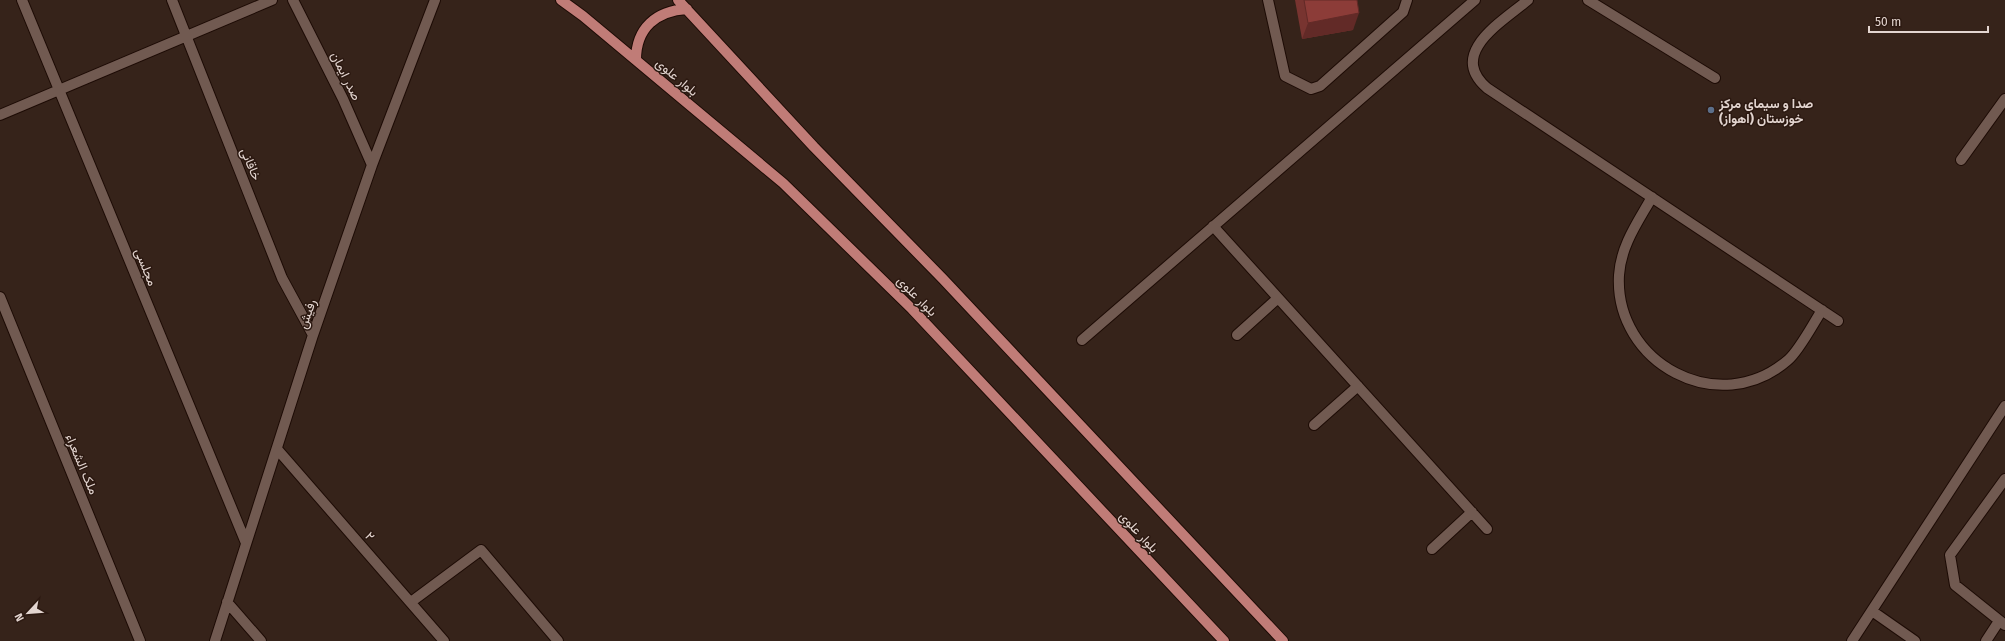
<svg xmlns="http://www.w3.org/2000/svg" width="2005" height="641" font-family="'Fira Sans',Vazirmatn,sans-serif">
  <rect width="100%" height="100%" fill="#36231a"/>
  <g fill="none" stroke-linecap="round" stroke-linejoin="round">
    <defs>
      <path id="minor" d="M22 0 246 543
        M172 0 282 278 313 335
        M293 0 343 99 372 165
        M1268 0 1285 76 1311 89 1320 86 1403 12 1407 0
        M1528 0C1502 22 1447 53 1487 88L1838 321
        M1588 0 1715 78
        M0 115 272 0
        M1961 160 2005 99
        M1652 197C1638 222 1621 245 1619 275 1614 363 1719 420 1788 360 1799 351 1813 324 1822 310
        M1213 226 1487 529
        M0 297 140 641
        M1237 335 1278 298
        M1082 340 1475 0
        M1314 425 1358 386
        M277 449 444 641
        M2005 479 1950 555 1955 585 2005 625
        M1432 549 1472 512
        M227 602 261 641
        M411 602 481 550 558 641
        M1872 611 1915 641
        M215 641 313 335 372 165 435 0
        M1852 641 2005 406
        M1986 641 1999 621"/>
      <path id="major" d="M561 0 583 16 783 183 912 309 1224 641
        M678 0 814 147 943 279 1283 641
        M636 60C636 28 656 11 687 9"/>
    </defs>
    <use href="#minor" stroke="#1d0b05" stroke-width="12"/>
    <use href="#major" stroke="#1d0b05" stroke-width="12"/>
    <use href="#minor" stroke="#715a51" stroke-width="10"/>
    <use href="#major" stroke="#c07c77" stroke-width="10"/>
  </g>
  <path fill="#783430" d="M1295 0H1357L1353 30 1302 39Z"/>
  <path fill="#622a27" d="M1359 13 1353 30 1302 39 1308 23Z"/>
  <path fill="#8c3c38" stroke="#622a27" d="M1304 0H1357L1359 13 1308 23Z"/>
  <circle fill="#5c6f8a" stroke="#2c1911" stroke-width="1.5" cx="1711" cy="110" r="4"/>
  <g text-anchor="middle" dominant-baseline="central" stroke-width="3" stroke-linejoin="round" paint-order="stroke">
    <g font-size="13" fill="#e3d5d0" stroke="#2c1911">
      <text transform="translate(346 76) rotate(64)">صدر ایمان</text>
      <text transform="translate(677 77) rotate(40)">بلوار علوی</text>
      <text transform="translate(251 164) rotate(67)">خاقانی</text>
      <text transform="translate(146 267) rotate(68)">مجلسی</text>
      <text transform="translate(917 296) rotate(45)">بلوار علوی</text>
      <text transform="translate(307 314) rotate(-71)">رفیش</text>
      <text transform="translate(82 464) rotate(67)">ملک الشعراء</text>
      <text transform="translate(1139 532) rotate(47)">بلوار علوی</text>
      <text transform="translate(370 536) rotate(49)">۲</text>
    </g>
    <g font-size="13" font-weight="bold" fill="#e3d5d0" stroke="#2c1911" text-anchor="start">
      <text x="1719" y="103">صدا و سیمای مرکز<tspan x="1719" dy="15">خوزستان (اهواز)</tspan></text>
    </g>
  </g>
  <g transform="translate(28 613) rotate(244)" stroke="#2c1911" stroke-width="3" paint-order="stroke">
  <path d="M0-3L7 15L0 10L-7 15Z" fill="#e3d5d0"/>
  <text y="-6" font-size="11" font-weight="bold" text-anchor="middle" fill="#e3d5d0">N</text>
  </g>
  <path d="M1869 26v6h119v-6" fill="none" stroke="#e3d5d0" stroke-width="2"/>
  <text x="1875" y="26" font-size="12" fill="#e3d5d0" stroke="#2c1911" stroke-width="3" paint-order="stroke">50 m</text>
</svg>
